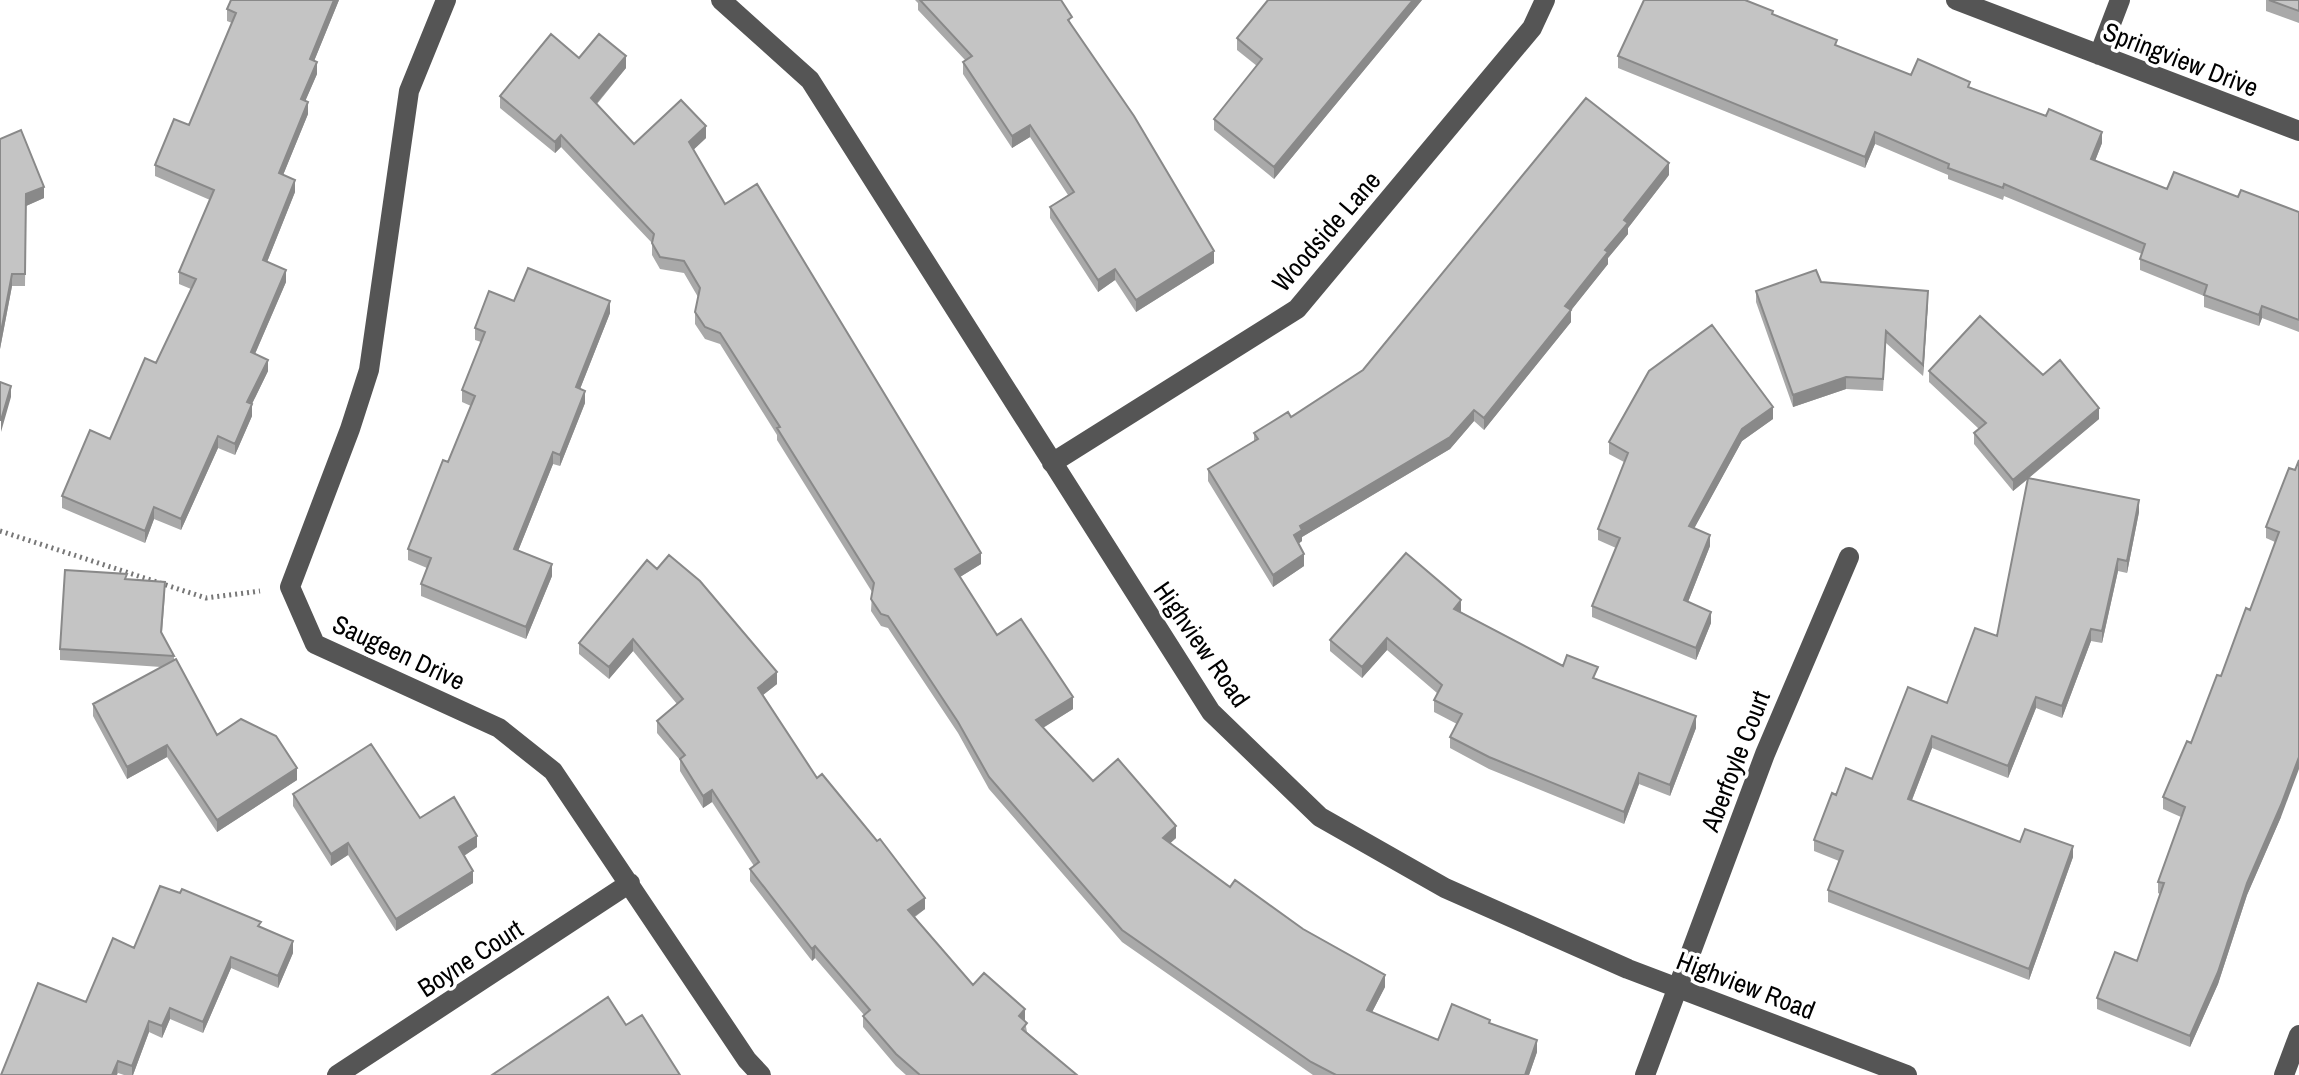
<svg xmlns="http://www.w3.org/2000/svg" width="2299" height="1075" font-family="'Archivo Narrow',sans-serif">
  <rect width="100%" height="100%" fill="#fff"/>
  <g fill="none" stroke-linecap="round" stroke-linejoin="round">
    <path stroke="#777" stroke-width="5" stroke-dasharray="2 4" stroke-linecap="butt" d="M0 531 206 598 260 591"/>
    <path stroke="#555" stroke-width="20" d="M446 0 409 91 369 370 350 429 290 587 315 644 499 728 553 771 747 1060 761 1075
      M721 0 810 80 1211 712 1320 817 1445 888 1628 969 1907 1075
      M1956 0 2299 131
      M2099 55 2120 0
      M1052 463 1297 309 1532 28 1545 0
      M337 1075 630 883
      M1645 1075 1765 754 1849 557
      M2284 1075 2299 1035"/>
  </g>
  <path fill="#a9a9a9" d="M339 0 314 61 317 74 305 101 308 114 283 175 295 192 267 262 286 282 255 354 268 371 252 404V416L235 455 218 448 181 530 154 519 145 543 62 508V496L110 439 156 363 191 289 179 284V272L210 200 155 176V165L189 125 232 23 227 21V9Z
    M915 0H1061L1072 26 1214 263 1136 312 1115 280 1098 292 1050 218V207L1068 195 1030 137 1012 148 963 74V62L966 61 918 10V3Z
    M1422 0 1274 179 1214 130V119L1257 66 1237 50V38Z
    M2266 0H2299V23L2266 11Z
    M1773 14 1837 46 1911 75 1970 87 2102 143 2095 161 2167 189 2238 197 2299 212V332L2262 318 2259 326 2204 307V296L2140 270V259L2142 254 2004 196 2003 200 1948 179V175L1875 144 1865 168 1618 68V56Z
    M579 58 626 68 597 104 634 144 706 138 693 150 725 204 981 564 960 577 997 635 1073 709 1043 728 1093 781 1176 838 1170 843 1230 887 1385 987 1372 1012 1438 1040 1490 1023 1537 1052 1529 1075H1313L1122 942 989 789 958 733 888 628 881 626 871 611 872 592 777 440V435L720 344 705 339 695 324V312L698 297 684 273 660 269 652 255V243L561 147 555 153 500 108V96Z
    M0 139 44 198 26 206 25 286H12L0 349Z
    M1669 175 1628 228V234L1608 258V264L1571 310V322L1484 430 1474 421 1450 449 1302 537V541L1298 544 1304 566 1273 587 1208 481V469L1254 441V433L1291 417Z
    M1821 282 1928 302 1923 376 1886 343 1883 391 1846 389 1793 407 1756 302V291Z
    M514 301 610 313 580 389 585 403 560 466 553 464 518 551 552 576 526 639 421 596V584L427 568 408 560V549L448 462 471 406 462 402V390L481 342 475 340V328Z
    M1929 371 2043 375 2099 419 2029 478 2139 512 2127 573 2118 571 2102 643 2091 641 2062 718 2036 708 2008 778 1932 748 1912 800 2020 842 2073 857 2029 980 1828 902V890L1839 861 1814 851V840L1836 795 1872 779 1947 703 1997 636 2028 479 2013 491 1974 444V433L1979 429 1929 382Z
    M1773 419 1742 441 1694 528 1710 546 1688 602 1711 623 1696 660 1592 617V606L1616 548 1598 540V529L1624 462 1609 454V442Z
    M2289 468 2281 817 2247 895 2218 984 2190 1047 2097 1009V998L2137 961 2160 894 2158 893V882L2181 817 2163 809V797L2191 743 2250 610 2275 542 2266 538V527Z
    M647 560 777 684 763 695 817 778 925 909 915 917 973 985 1025 1021 1027 1032 1077 1075H906L896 1066 863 1027V1016L864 1015 815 958 812 961 750 881V869L754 866 712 802 703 808 680 771V760L657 733V721L677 704 633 651 609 679 579 654V643Z
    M127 579 165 593 162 633 174 656V660L217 735 297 780 217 832 167 757 127 779 93 716V704L161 667 60 660V649Z
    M1461 612 1563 666 1597 680 1696 728 1670 796 1639 784 1624 824 1489 769 1450 748V737L1457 724 1434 712V700L1437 693 1387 650 1362 678 1330 651V640Z
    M293 794 420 818 477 847 464 856 473 883 396 931 348 855 331 866 293 806Z
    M261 927 293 953 278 988 231 968 203 1033 170 1019 162 1038 149 1032 133 1075H124L118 1073 117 1075H1L86 1002Z"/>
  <path fill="#898989" d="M334 0H339L310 71V59Z
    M1413 0H1422L1274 179V167Z
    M626 56V68L591 110V98Z
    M317 62V74L301 111V99Z
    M308 102V114L279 185V173Z
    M1030 125V137L1012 148V136Z
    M706 126V138L689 154V142Z
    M1875 132V144L1865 168V157Z
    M2102 132V143L2091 171V159Z
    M561 135V147L555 153V142Z
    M1669 163V175L1628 228V234L1608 258V264L1565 318V306L1624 220Z
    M295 180V192L263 272V260Z
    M44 187V198L26 206 25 286 26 194Z
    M1214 251V263L1136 312V300Z
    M1115 269V280L1098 292V280Z
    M286 270V282L251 363V352Z
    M12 274V286L0 349V337Z
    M1928 291V302L1923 376V365Z
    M610 301V313L576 399V387Z
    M2262 306V318L2259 326V315Z
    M1571 310V322L1484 430V418Z
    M268 360V371L247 414V402Z
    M1846 377V389L1793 407V395Z
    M11 386V397L1 432V420Z
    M585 391V403L560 466V455Z
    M252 404V416L235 455V444Z
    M1773 407V419L1742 441 1689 538V526L1742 429Z
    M2099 408V419L2013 491V480Z
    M1474 410V421L1450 449 1302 537V541L1294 547V535L1300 526Z
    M218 436V448L181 530V519Z
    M553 452V464L514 561V549Z
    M2139 500V512L2127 573V561Z
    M154 507V519L145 543V531Z
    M1710 535V546L1684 612V600Z
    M981 553V564L955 580V569Z
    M1304 554V566L1273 587V575Z
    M2118 559V571L2102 643V631Z
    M552 564V576L526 639V627Z
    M1461 600V612L1454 620V609Z
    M1711 612V623L1696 660V648Z
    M2091 629V641L2062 718V706Z
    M1387 638V650L1362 678V667Z
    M633 639V651L609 679V667Z
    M777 672V684L758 699V688Z
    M1073 697V709L1036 732V720Z
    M2036 697V708L2008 778V766Z
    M1696 716V728L1670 796V785Z
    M1932 736V748L1908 810V799Z
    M167 745V757L127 779V767Z
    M2299 757V769L2281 817 2247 895 2218 984 2190 1047V1036L2247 883Z
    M297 768V780L217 832V820Z
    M1639 773V784L1624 824V812Z
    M712 790V802L703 808V796Z
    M1176 826V838L1163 850V838Z
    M477 836V847L459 859V847Z
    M348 843V855L331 866V854Z
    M2073 846V857L2029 980V969Z
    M473 871V883L396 931V919Z
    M925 898V909L908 921V910Z
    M293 941V953L278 988V976Z
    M815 946V958L812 961V949Z
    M231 957V968L203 1033V1022Z
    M1385 975V987L1367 1022V1010Z
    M170 1008V1019L162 1038V1026Z
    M1025 1009V1021L1019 1028V1016Z
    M149 1021V1032L133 1075H132V1066Z
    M1537 1040V1052L1529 1075H1525Z
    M118 1061 117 1075H112Z"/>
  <path fill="#c4c4c4" stroke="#898989" stroke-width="2" d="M231 0H334L310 59 317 62 301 99 308 102 279 173 295 180 263 260 286 270 251 352 268 360 247 402 252 404 235 444 218 436 181 519 154 507 145 531 62 496 90 430 110 439 145 358 156 363 196 279 179 272 214 190 155 165 174 119 189 125 236 13 227 9Z
    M920 0H1061L1072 17 1068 20 1134 116 1214 251 1136 300 1115 269 1098 280 1050 207 1074 192 1030 125 1012 136 963 62 972 56Z
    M1268 0H1413L1274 167 1214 119 1262 59 1237 38Z
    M1644 0H1745L1773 11 1772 14 1837 40 1835 45 1911 75 1918 59 1970 82 1968 87 2046 116 2049 109 2102 132 2091 159 2167 189 2174 172 2238 197 2241 190 2299 212V320L2262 306 2259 315 2204 295 2207 285 2140 259 2145 244 2004 184 2003 188 1948 168 1949 164 1875 132 1865 157 1618 56Z
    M2269 0H2299V11Z
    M551 34 579 58 599 34 626 56 591 98 634 144 681 100 706 126 689 142 725 204 757 184 981 553 955 569 997 635 1021 619 1073 697 1036 720 1093 781 1118 759 1176 826 1163 838 1230 887 1235 880 1303 929 1385 975 1367 1010 1438 1040 1452 1004 1490 1020 1489 1023 1537 1040 1525 1075H1336L1311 1062 1122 930 989 777 958 722 888 616 881 614 871 599 874 583 777 428 780 427 720 333 705 327 695 312 700 288 684 261 660 257 652 243 654 234 561 135 555 142 500 96Z
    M1586 98 1669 163 1624 220 1628 223 1605 250 1608 252 1565 306 1571 310 1484 418 1474 410 1450 437 1300 526 1302 530 1294 535 1304 554 1273 575 1208 469 1258 439 1254 433 1288 412 1291 417 1363 370Z
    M21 130 44 187 26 194 25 274H12L0 337V139Z
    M528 268 610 301 576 387 585 391 560 455 553 452 514 549 552 564 526 627 421 584 431 558 408 549 443 460 448 462 475 396 462 390 485 332 475 328 489 291 514 301Z
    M1816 270 1821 282 1928 291 1923 365 1886 331 1883 379 1846 377 1793 395 1756 291Z
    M1980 316 2043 375 2060 360 2099 408 2013 480 1974 433 1986 423 1929 371Z
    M1712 325 1773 407 1742 429 1689 526 1710 535 1684 600 1711 612 1696 648 1592 606 1620 538 1598 529 1628 453 1609 442 1649 371Z
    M0 382 11 386 1 420H0Z
    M2299 460V757L2281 805 2247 883 2218 972 2190 1036 2097 998 2115 952 2137 961 2164 883 2158 882 2185 807 2163 797 2187 741 2191 743 2217 675 2221 676 2246 608 2250 610 2279 532 2266 527 2289 468 2295 470Z
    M2028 478 2139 500 2127 561 2118 559 2102 631 2091 629 2062 706 2036 697 2008 766 1932 736 1908 799 2020 842 2025 829 2073 846 2029 969 1828 890 1843 851 1814 840 1832 793 1836 795 1846 768 1872 779 1908 687 1947 703 1975 628 1997 636Z
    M1406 553 1461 600 1454 609 1563 666 1567 655 1598 667 1593 678 1696 716 1670 785 1639 773 1624 812 1489 757 1450 737 1462 714 1434 700 1442 685 1387 638 1362 667 1330 640Z
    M669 555 700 581 777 672 758 688 817 778 822 774 877 841 880 839 925 898 908 910 973 985 984 973 1025 1009 1019 1016 1027 1023 1022 1029 1077 1075H920L896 1054 863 1016 870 1010 815 946 812 949 750 869 759 862 712 790 703 796 680 759 685 755 657 721 683 699 633 639 609 667 579 643 647 560 657 569Z
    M65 570 127 574 125 579 165 582 161 632 174 656 60 649Z
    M176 659 217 735 241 719 276 736 297 768 217 820 167 745 127 767 93 704Z
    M371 744 420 818 454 797 477 836 459 847 473 871 396 919 348 843 331 854 293 794Z
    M160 886 180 893 182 889 261 922 258 926 293 941 278 976 231 957 203 1022 170 1008 162 1026 149 1021 132 1066 118 1061 112 1075H1L38 983 86 1002 113 938 134 948Z
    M608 997 626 1025 642 1015 680 1075H492Z"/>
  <g text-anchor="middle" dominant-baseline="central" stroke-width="7" stroke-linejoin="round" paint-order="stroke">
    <g font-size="26" fill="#000" stroke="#fff">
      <text transform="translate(2181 59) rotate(21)">Springview Drive</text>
      <text transform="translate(1326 231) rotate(-49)">Woodside Lane</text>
      <text transform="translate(1202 644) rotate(55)">Highview Road</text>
      <text transform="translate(399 652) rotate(25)">Saugeen Drive</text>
      <text transform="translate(1735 761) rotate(-69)">Aberfoyle Court</text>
      <text transform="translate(470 958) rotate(-33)">Boyne Court</text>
      <text transform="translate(1746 985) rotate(21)">Highview Road</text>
    </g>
  </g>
</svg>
